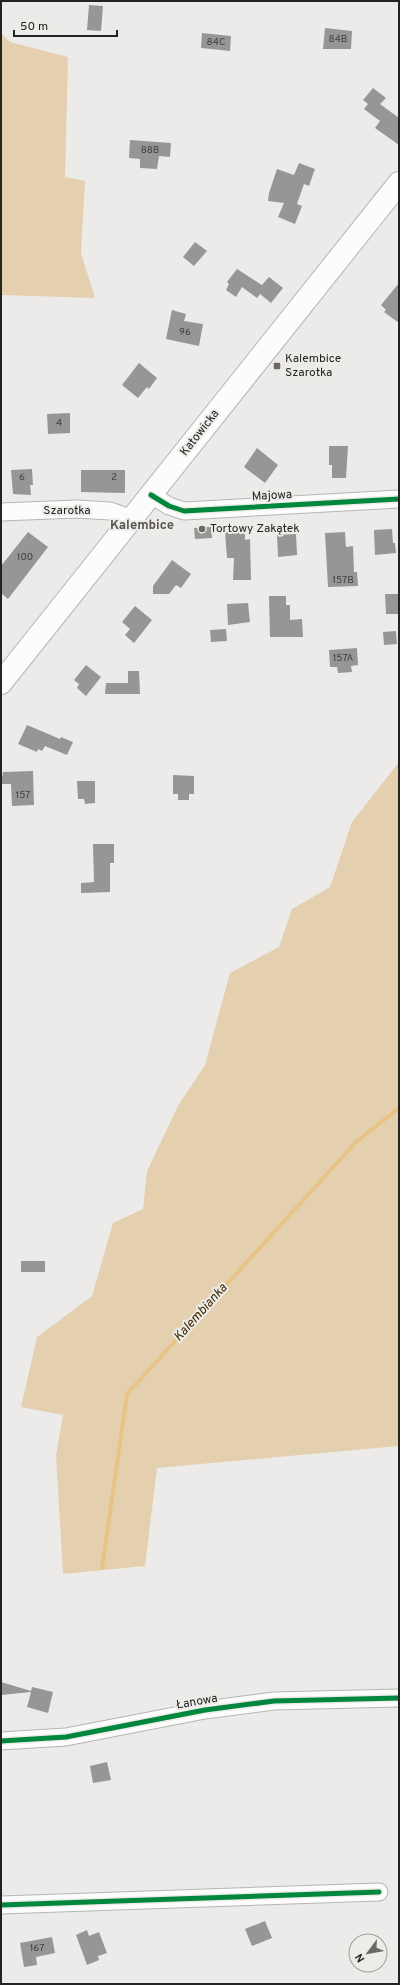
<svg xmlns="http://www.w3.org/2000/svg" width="400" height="1985" font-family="Overpass,sans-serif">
  <rect width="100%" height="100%" fill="#edebe9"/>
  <path fill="#e4d0af" d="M1 33 10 42 68 57 65 177 85 181 81 253 95 298 1 295Z
    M399 762V1446L157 1468 145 1566 63 1574 56 1455 63 1415 21 1407 37 1337 92 1296 113 1223 143 1209 147 1171 178 1106 205 1065 230 973 279 947 292 909 330 887 352 822Z"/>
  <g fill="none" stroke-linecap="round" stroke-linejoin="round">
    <path stroke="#e7c486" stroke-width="4" d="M102 1568 127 1394 356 1142 399 1108"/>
  </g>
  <path fill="#979695" d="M89 5 103 6 101 31 87 30Z
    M325 28 352 31 351 49H323Z
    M202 33 231 36 230 51 201 48Z
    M373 88 386 98 380 104 399 118V145L375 128 380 121 364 109 368 104 363 100Z
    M130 140 171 143 170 157 159 156 157 169 140 168V159L129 158Z
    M299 163 315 169 309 186 304 184 297 204 302 206 295 224 278 217 284 203 268 201 269 193 277 169 294 175Z
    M195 242 207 251 194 266 183 257Z
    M237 269 262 285 269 277 283 288 271 303 260 294 257 298 242 287 236 297 226 290 229 284 227 282Z
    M399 283V323L384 312 386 310 381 305Z
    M172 310 186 314 184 321 203 324 199 346 166 339Z
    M139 363 157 378 149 389 147 387 138 398 122 385Z
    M70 413V433L48 434 47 414Z
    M329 446H348L346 478H332V465H329Z
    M257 448 278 465 265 483 244 467Z
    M32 469 33 485H30L31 495 13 494 11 470Z
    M81 470H125V493L81 492Z
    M211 527 212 538 195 539 194 528Z
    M392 529 393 543H395L396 553 375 555 374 530Z
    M245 531V540L250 539 251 580H233L234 558H227L225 532Z
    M28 532 48 547 8 599 1 593V566Z
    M345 532 346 547 353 546 354 572H357L358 586 328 587 325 533Z
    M296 534 297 555 278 557 277 535Z
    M172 560 191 574 181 588 176 585 169 594H153V586Z
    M385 594H399V614H386Z
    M269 596H286V605H290V620L302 619 303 637H270Z
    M248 603 250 622 228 625 227 604Z
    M135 606 152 620 134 643 125 635 130 629 122 622Z
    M226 629 227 641 211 642 210 630Z
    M396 631 397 644 384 645 383 632Z
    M357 648 358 665 351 666 352 672 338 673 337 667H330L329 650Z
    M86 665 101 677 86 696 77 688 79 684 74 680Z
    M128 671H139L140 694H105L106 683H128Z
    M27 725 60 739 61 737 73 742 67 755 45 746 42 751 38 749 37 752 18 744Z
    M33 771 34 805 12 806 11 784H1L3 772Z
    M173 775 194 776V794H189V800H178V794H173Z
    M77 781H95V803L85 804 84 799H78Z
    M93 844H114V863H110V892L81 893V883L94 882Z
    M21 1261H45V1272H21Z
    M1 1682 31 1691 32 1687 53 1692 48 1713 27 1707 31 1692 1 1695Z
    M107 1762 111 1780 93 1783 90 1766Z
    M265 1921 272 1938 252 1946 245 1929Z
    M87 1930 89 1936 99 1932 107 1953 98 1956 99 1960 87 1965 76 1935Z
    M52 1937 55 1953 36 1957 37 1965 24 1967 20 1943Z"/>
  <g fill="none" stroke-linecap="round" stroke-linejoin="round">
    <defs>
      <path id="minor" d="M151 495 169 506 184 511 399 499
        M1 512 77 509 110 511 132 519
        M1 1741 66 1737 205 1710 274 1701 399 1698
        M1 1905 379 1892"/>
      <path id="major" d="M1 683 399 183"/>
    </defs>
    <use href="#minor" stroke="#b7b5b4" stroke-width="19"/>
    <use href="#major" stroke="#b7b5b4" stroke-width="24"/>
    <use href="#minor" stroke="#fcfcfc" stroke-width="17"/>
    <use href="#major" stroke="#fcfcfc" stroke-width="22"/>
    <defs>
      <path id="cycleway" d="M151 495 169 506 184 511 399 499
        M1 1741 66 1737 205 1710 274 1701 399 1698
        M1 1905 379 1892"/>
    </defs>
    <use href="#cycleway" stroke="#eeece8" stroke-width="8"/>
    <use href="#cycleway" stroke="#00873e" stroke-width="5"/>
  </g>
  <g fill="#6a6968" stroke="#eeece8" stroke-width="1.5">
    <rect x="273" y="362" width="8" height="8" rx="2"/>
    <circle cx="202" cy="529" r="4"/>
  </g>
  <g text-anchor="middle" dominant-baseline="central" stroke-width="4" stroke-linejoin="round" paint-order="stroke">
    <g font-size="10" fill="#41403f">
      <text x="338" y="39">84B</text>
      <text x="216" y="42">84C</text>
      <text x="150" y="150">88B</text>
      <text x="185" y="332">96</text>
      <text x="59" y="423">4</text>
      <text x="22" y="477">6</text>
      <text x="114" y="477">2</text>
      <text x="25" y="557">100</text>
      <text x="343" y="580">157B</text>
      <text x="343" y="658">157A</text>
      <text x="23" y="795">157</text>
      <text x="37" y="1948">167</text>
    </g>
    <g font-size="12" fill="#242322" stroke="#eeece8" text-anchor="start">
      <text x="285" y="359">Kalembice<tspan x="285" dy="14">Szarotka</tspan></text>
      <text x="210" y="529">Tortowy Zakątek</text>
    </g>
    <g font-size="12" fill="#242322" stroke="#eeece8">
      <text transform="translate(200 433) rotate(-52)">Katowicka</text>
      <text transform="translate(272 496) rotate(-3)">Majowa</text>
      <text x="67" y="511">Szarotka</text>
      <text transform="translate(197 1702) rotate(-10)">Łanowa</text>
    </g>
    <g font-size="13" font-weight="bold" fill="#585652" stroke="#eeece8">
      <text x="142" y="526">Kalembice</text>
    </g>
    <g font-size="13" font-style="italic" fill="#3d2a03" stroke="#eeece8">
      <text transform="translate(201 1313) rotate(-48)">Kalembianka</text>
    </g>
  </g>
  <rect width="400" height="1985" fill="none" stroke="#242322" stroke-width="4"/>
  <g transform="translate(368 1953) rotate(238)"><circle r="19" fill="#eeece8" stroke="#9d9c99"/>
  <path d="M0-3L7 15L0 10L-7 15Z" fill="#6a6968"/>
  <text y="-6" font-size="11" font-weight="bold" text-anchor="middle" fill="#242322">N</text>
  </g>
  <path d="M14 30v6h103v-6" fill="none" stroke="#242322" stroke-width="2"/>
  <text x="20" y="30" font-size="12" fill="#242322" stroke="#eeece8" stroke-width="3" paint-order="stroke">50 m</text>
</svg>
